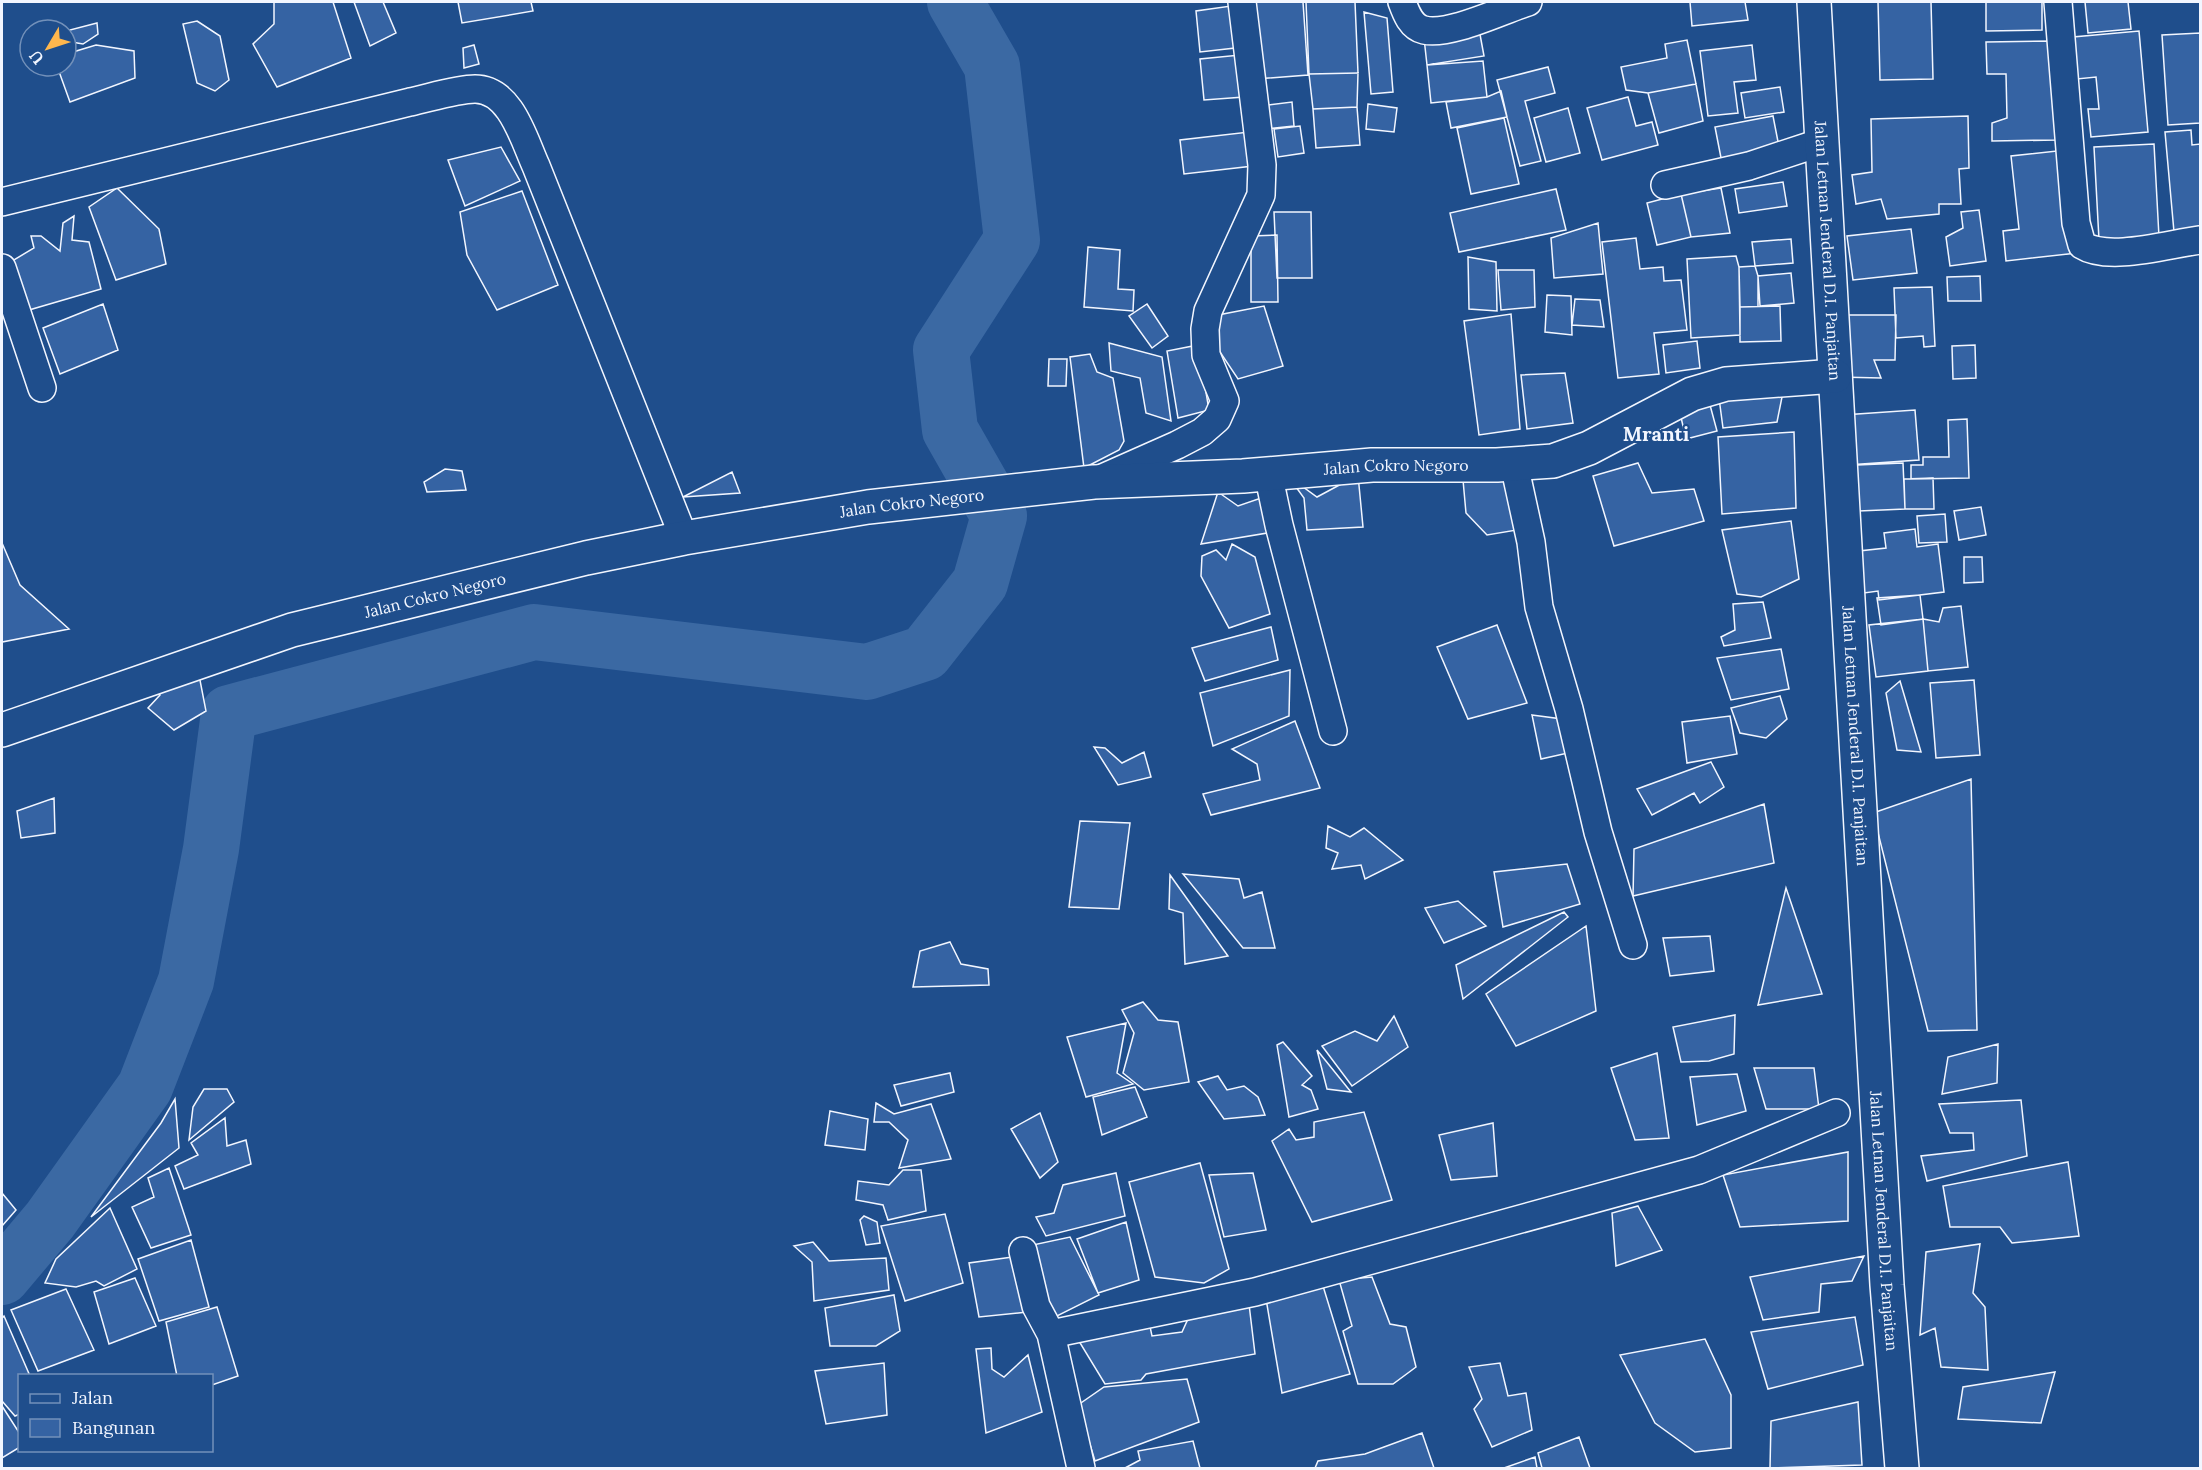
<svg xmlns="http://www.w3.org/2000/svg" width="2202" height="1470" font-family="Lora,serif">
  <rect width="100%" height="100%" fill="#1f4e8c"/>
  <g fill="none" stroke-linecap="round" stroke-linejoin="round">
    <path stroke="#3b69a3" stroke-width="56" d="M2 1277 50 1220 145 1087 186 981 211 849 229 713 534 632 867 672 925 653 980 583 999 516 950 430 941 350 1012 240 992 66 955 2"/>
  </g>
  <path fill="#3563a3" stroke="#f2f6ff" stroke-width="1.5" d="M274 2H333L351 58 277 87 253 44 274 24Z
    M354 2H383L396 33 370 46Z
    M458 2H531L533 11 462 23Z
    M1251 2H1303L1308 75 1256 79Z
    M1306 2H1355L1358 73 1309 74Z
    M1690 2H1745L1748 20 1692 26Z
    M1878 2H1931L1933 79 1880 80Z
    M1986 2H2042V30L1986 31Z
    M2085 2H2128L2131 29 2088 33Z
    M1231 6 1235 48 1200 52 1196 11Z
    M1364 12 1387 18 1393 92 1371 94Z
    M197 21 220 36 229 80 215 91 197 83 183 24Z
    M97 23 98 34 83 44 66 41V31Z
    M1479 29 1484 56 1427 65 1424 38Z
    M2139 31 2148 132 2091 137 2088 109H2099L2096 77 2077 79 2073 37Z
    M2200 33V123L2168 125 2162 35Z
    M1687 40 1696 84 1648 93 1626 90 1621 67 1667 58 1665 44Z
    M2053 41 2056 140 1992 141V123L2007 118 2006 74H1987L1986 42Z
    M96 45 134 51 135 78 70 102 57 66H66V58L73 52Z
    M474 45 479 64 464 68 463 48Z
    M1752 45 1756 80 1734 82 1738 113 1708 116 1700 51Z
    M1240 55 1244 97 1204 100 1200 59Z
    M1483 61 1487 97 1431 103 1427 65Z
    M1548 67 1555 93 1525 101 1541 161 1520 166 1497 80Z
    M1358 73 1357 107 1313 109 1309 74Z
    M1696 84 1703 121 1659 133 1648 93Z
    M1780 87 1784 112 1745 118 1741 93Z
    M1501 91 1507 117 1451 128 1446 102 1487 97Z
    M1628 97 1636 126 1652 122 1658 145 1602 160 1587 108Z
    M1292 102 1294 126 1264 129 1261 106Z
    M1368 104 1397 108 1394 132 1366 129Z
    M1357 107 1360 145 1316 148 1313 109Z
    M1568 108 1580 153 1546 162 1534 118Z
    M1773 116 1780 152 1722 163 1715 127Z
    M1968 116 1969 168 1959 169 1961 204H1939V214L1887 219 1881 199 1856 204 1852 175 1872 172 1871 119Z
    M1504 118 1519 184 1471 194 1457 128Z
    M1300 126 1304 153 1278 157 1274 129Z
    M2191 130 2192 145 2200 144V229L2174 232 2165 132Z
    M1249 132 1253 166 1184 174 1180 140Z
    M2154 144 2159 237 2099 240 2094 147Z
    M501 147 520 181 465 206 448 160Z
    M2066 150 2077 253 2006 261 2003 231 2019 229 2011 156Z
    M1783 182 1787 206 1739 213 1735 189Z
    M117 188 159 229 166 264 116 280 89 207Z
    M1721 188 1730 233 1691 237 1681 194Z
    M1556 189 1566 230 1459 252 1450 213Z
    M522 191 558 285 497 310 467 255 460 212Z
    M1681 194 1691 237 1657 245 1647 203Z
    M1979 210 1986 261 1950 266 1946 237 1963 228 1961 212Z
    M1274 212H1311L1312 278H1277Z
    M74 216 72 240 89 242 101 289 29 310 12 261 34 248 31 236H41L60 251 63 223Z
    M1598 223 1603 274 1554 278 1551 238Z
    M1911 229 1917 273 1853 280 1847 236Z
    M1277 235 1278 302H1251V236Z
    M1636 238 1640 269 1663 267 1664 281 1681 280 1687 330 1654 333 1659 374 1618 378 1602 242Z
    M1791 239 1793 263 1755 266 1752 242Z
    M1088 247 1120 250 1118 289 1134 290 1133 311 1084 307Z
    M1736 256 1739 267 1740 335 1691 338 1687 259Z
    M1468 257 1496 262 1497 311 1469 309Z
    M1755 266 1758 276V307H1740L1739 267Z
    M1498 270H1534L1535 307 1501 310Z
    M1791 273 1794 303 1760 306 1758 276Z
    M1980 276 1981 301H1948L1947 277Z
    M1932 287 1935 346 1924 347 1923 336 1896 338 1894 288Z
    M1547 295 1571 296 1572 335 1545 332Z
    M1575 299 1600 300 1604 327 1572 325Z
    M103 304 118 350 60 374 43 328Z
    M1147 304 1168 336 1152 348 1129 316Z
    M1264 306 1283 366 1238 379 1210 337 1213 316Z
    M1780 306 1781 341 1740 342V307Z
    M1511 314 1520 429 1479 435 1464 321Z
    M1838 315H1896L1895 360H1874L1881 378 1838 377Z
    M1697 341 1700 368 1666 373 1663 345Z
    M1109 343 1162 357 1171 421 1146 413 1140 378 1111 371Z
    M1198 345 1209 410 1178 418 1167 351Z
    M1975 345 1976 378 1953 379 1952 346Z
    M1090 354 1097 372 1113 378 1124 441 1119 450 1084 468 1070 357Z
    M1049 359H1067L1066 386H1048Z
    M1565 373 1573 423 1527 429 1521 375Z
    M1783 392 1777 422 1723 428 1719 398Z
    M1710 405 1717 431 1686 439 1680 413Z
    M1915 410 1919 460 1847 465 1843 415Z
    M1967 419 1969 478 1911 479V465H1923V457H1949L1948 420Z
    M1794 432 1796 508 1722 514 1718 437Z
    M1638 463 1652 493 1694 489 1704 521 1614 546 1593 476Z
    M1903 463 1905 509 1859 511 1857 465Z
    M445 469 462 471 466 490 427 492 424 482Z
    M732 472 740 493 683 497Z
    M1508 474 1517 530 1487 535 1466 513 1463 480Z
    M1358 475 1363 527 1307 530 1304 498 1288 476 1317 497Z
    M1933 478 1934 509H1905L1904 479Z
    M1218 492 1238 506 1264 497 1267 533 1201 544Z
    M1981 507 1986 535 1959 540 1954 511Z
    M1945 514 1947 542 1919 543 1917 516Z
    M1791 521 1799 579 1761 597 1737 594 1722 530Z
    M1915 529 1917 547 1938 544 1944 592 1879 600 1878 591 1864 593 1859 551 1886 548 1884 533Z
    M2 543 20 585 69 629 2 642Z
    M1232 544 1255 557 1270 614 1229 628 1201 576 1202 556 1216 550 1226 560Z
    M1964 557H1982L1983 582 1964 583Z
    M1920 595 1923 619 1881 625 1877 598Z
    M1763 602 1771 638 1724 646 1721 637 1735 630 1733 604Z
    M1961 606 1968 667 1928 671 1923 619 1939 622 1943 608Z
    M1923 619 1928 671 1876 677 1869 625Z
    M1497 625 1527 703 1468 719 1437 647Z
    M1271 627 1278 660 1205 681 1192 648Z
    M1781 649 1789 689 1731 700 1717 658Z
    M198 670 206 711 174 730 148 708 160 695 156 683Z
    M1290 670 1289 716 1213 746 1200 693Z
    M1974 680 1980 755 1936 758 1930 683Z
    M1900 681 1921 752 1897 750 1886 693Z
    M1780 696 1787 719 1766 738 1740 733 1731 708Z
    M1532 715 1562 719 1568 753 1541 759Z
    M1730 716 1737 754 1687 763 1682 722Z
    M1295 721 1320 788 1211 815 1203 794 1260 780 1257 764 1232 749Z
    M1094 747 1105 748 1122 763 1144 752 1151 777 1118 785Z
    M1711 762 1724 787 1700 803 1694 793 1652 815 1637 789Z
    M1971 779 1977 1030 1928 1031 1873 813Z
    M54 798 55 833 21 838 17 811Z
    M1764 804 1774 863 1633 896 1634 849Z
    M1080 821 1130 823 1119 909 1069 907Z
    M1328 826 1350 837 1364 828 1403 860 1365 879 1361 865 1332 869 1338 853 1326 848Z
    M1567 864 1580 904 1503 927 1494 872Z
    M1183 874 1239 879 1244 898 1262 892 1275 948H1243Z
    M1170 875 1228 956 1185 964 1183 913 1169 909Z
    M1786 888 1822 994 1758 1005Z
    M1458 901 1486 926 1444 943 1425 908Z
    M1564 912 1568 917 1463 999 1456 965Z
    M1586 926 1596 1011 1516 1046 1486 994Z
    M1710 936 1714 971 1670 976 1663 938Z
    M950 942 961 964 988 969 989 985 913 987 920 951Z
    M1143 1002 1158 1020 1178 1022 1189 1082 1144 1090 1123 1073 1134 1033 1122 1010Z
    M1735 1015 1734 1054 1709 1061 1681 1062 1673 1027Z
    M1394 1016 1408 1047 1352 1086 1322 1046 1355 1031 1377 1041Z
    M1126 1023 1117 1073 1133 1084 1086 1097 1067 1037Z
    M1283 1042 1312 1076 1302 1085 1311 1090 1318 1109 1289 1117 1277 1045Z
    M1998 1044 1997 1083 1942 1094 1948 1057Z
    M1317 1050 1351 1092 1327 1089Z
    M1657 1053 1669 1138 1635 1140 1611 1068Z
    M1754 1068H1814L1819 1109H1766Z
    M950 1073 954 1092 901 1106 894 1085Z
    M1737 1074 1746 1111 1697 1125 1690 1077Z
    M1218 1076 1227 1090 1244 1086 1258 1097 1265 1115 1224 1119 1198 1082Z
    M1135 1087 1147 1117 1102 1135 1093 1097Z
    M204 1089H227L234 1102 189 1140 193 1107Z
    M175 1099 179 1148 91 1217 161 1123Z
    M2021 1100 2027 1156 1927 1181 1921 1156 1974 1150 1973 1133H1950L1939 1104Z
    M876 1103 894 1114 931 1104 951 1159 899 1168 908 1140 889 1122H874Z
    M830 1111 868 1119 865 1150 825 1145Z
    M1364 1112 1392 1200 1312 1222 1272 1141 1289 1129 1296 1140 1314 1137V1122Z
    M1040 1113 1058 1162 1040 1178 1011 1129Z
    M225 1118 227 1146 246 1140 251 1164 184 1189 175 1166 198 1155 191 1143Z
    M1493 1123 1497 1176 1451 1180 1439 1135Z
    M1848 1152V1221L1740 1227 1723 1175Z
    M2068 1162 2079 1236 2012 1243 2000 1227H1950L1943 1186Z
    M1200 1163 1229 1269 1204 1283 1155 1277 1129 1182Z
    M169 1168 191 1235 151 1248 132 1207 154 1197 148 1178Z
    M903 1170H921L926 1211 888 1220 883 1205 856 1200 858 1181 889 1185Z
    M1116 1173 1125 1216 1046 1236 1036 1217 1054 1213 1063 1185Z
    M1253 1173 1266 1230 1224 1237 1209 1175Z
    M2 1193 16 1210 2 1226Z
    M1638 1206 1662 1250 1616 1266 1612 1213Z
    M110 1208 137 1269 104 1286 96 1281 76 1287 45 1283 56 1259Z
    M945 1214 963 1283 905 1301 881 1226Z
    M864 1216 877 1222 880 1243 866 1245 860 1220Z
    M1126 1222 1139 1280 1098 1293 1077 1239Z
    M1070 1237 1099 1295 1047 1321 1028 1246Z
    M191 1240 209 1307 159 1321 138 1259Z
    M813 1242 829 1261 886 1258 889 1290 814 1301 812 1262 794 1246Z
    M1980 1244 1973 1293 1985 1307 1988 1370 1941 1367 1935 1328 1920 1335 1926 1252Z
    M1020 1256 1027 1312 979 1317 969 1263Z
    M1864 1256 1852 1281 1821 1284 1819 1312 1763 1320 1750 1277Z
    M1372 1277 1390 1324 1406 1327 1416 1367 1393 1384H1358L1343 1331 1352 1326 1339 1280Z
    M135 1278 156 1326 109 1344 94 1292Z
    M1323 1286 1350 1374 1282 1393 1265 1293Z
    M66 1289 94 1350 38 1371 11 1310Z
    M894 1295 900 1331 876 1346H830L825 1308Z
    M1248 1296 1255 1354 1146 1374 1141 1380 1105 1384 1074 1333 1148 1317 1152 1336 1182 1332 1193 1308Z
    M217 1307 238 1376 212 1385V1376H177L166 1322Z
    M4 1316 30 1376H20V1414L15 1416 2 1401V1318Z
    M1855 1317 1863 1365 1768 1389 1751 1332Z
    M1705 1339 1731 1395V1448L1695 1452 1655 1423 1620 1355Z
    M991 1348 992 1369 1004 1377 1028 1355 1042 1412 986 1433 976 1349Z
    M884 1363 887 1415 826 1424 815 1371Z
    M1500 1363 1508 1396 1526 1393 1532 1430 1492 1447 1474 1409 1482 1399 1469 1367Z
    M2055 1372 2041 1423 1958 1419 1963 1387Z
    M1187 1379 1199 1422 1095 1461 1078 1405 1104 1387Z
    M1858 1402 1862 1465 1770 1468 1771 1421Z
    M2 1406 20 1434V1447L2 1458Z
    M1422 1433 1434 1468H1315L1318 1461 1365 1454Z
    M1579 1437 1590 1468H1542L1538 1453Z
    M1193 1441 1200 1468H1125L1140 1460 1138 1451Z
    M1535 1457 1537 1468H1504Z"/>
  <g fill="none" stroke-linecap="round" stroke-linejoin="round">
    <defs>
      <path id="minor" d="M1402 2C1406 13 1411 27 1424 30 1450 36 1502 10 1528 2
        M2058 2 2076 223 2082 245C2109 262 2168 244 2200 240
        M1665 185 1749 166 1822 142
        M2 202 410 102C429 98 457 89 475 89 511 89 524 140 536 166L684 538
        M2 268 42 388
        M1514 464 1531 542 1539 607 1569 709 1598 832 1633 945
        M1268 473 1279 525 1333 731
        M1098 480 1177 445 1202 432 1217 419 1225 401 1206 355 1205 329 1208 311 1261 195 1262 165 1242 2
        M1023 1251 1036 1306 1051 1334
        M1081 1468 1051 1334 1255 1292 1699 1170 1836 1113"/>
      <g id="tertiary">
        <path id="s1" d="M1814 2 1887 1285 1902 1468"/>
        <path id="s2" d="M2 730 292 630 586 558 684 538 868 507 1094 482 1243 476 1372 465H1497L1553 461 1589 448 1692 394 1726 384 1835 376"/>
      </g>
    </defs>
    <use href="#minor" stroke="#f2f6ff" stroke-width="30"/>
    <use href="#tertiary" stroke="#f2f6ff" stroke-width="36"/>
    <use href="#minor" stroke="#1f4e8c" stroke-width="27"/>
    <use href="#tertiary" stroke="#1f4e8c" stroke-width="33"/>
  </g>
  <g text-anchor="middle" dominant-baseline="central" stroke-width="4.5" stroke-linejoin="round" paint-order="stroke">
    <g font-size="16" fill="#f2f6ff" stroke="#1f4e8c">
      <text stroke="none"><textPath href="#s1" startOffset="249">Jalan Letnan Jenderal D.I. Panjaitan</textPath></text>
      <text stroke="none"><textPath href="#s2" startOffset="1426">Jalan Cokro Negoro</textPath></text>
      <text stroke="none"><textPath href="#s2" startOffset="940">Jalan Cokro Negoro</textPath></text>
      <text stroke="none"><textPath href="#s2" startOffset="454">Jalan Cokro Negoro</textPath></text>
      <text stroke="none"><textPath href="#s1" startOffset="735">Jalan Letnan Jenderal D.I. Panjaitan</textPath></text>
      <text stroke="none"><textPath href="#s1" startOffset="1221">Jalan Letnan Jenderal D.I. Panjaitan</textPath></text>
    </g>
    <g font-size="20" font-weight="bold" fill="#f2f6ff" stroke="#1f4e8c">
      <text x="1656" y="433">Mranti</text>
    </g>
  </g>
  <rect width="2202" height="1470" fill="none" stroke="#f2f6ff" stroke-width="6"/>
  <rect x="18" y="1374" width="195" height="78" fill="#1f4e8c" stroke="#7391ba" stroke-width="1.5"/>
  <rect x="30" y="1394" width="30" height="9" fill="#1f4e8c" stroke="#7391ba" stroke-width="1.5"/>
  <text x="72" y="1404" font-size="18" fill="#f2f6ff">Jalan</text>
  <rect x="30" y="1419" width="30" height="18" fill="#3563a3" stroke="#7391ba" stroke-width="1.5"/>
  <text x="72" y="1434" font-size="18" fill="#f2f6ff">Bangunan</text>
  <g transform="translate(48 48) rotate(231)"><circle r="28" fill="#1f4e8c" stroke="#7391ba" stroke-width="1.5"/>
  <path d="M0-4.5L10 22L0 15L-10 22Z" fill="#ffb74d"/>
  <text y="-9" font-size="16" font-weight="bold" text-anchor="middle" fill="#f2f6ff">U</text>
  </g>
</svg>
